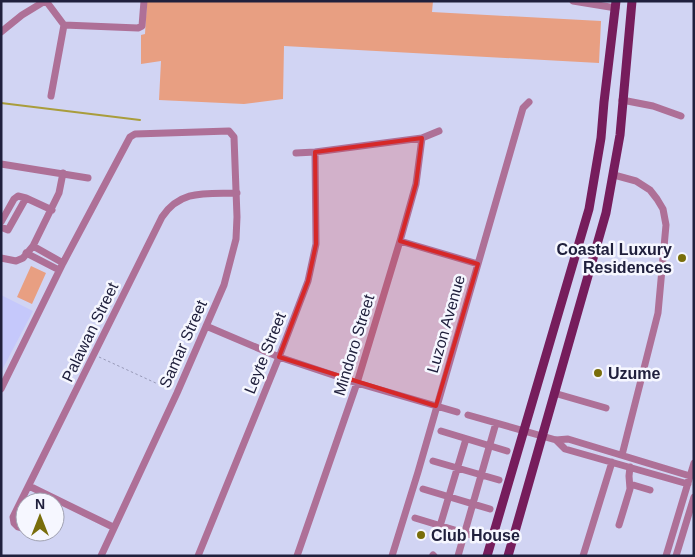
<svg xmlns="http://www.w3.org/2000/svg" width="695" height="557" font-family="Arial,sans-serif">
  <rect width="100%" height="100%" fill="#d1d4f3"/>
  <path fill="#c5c8fb" d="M1 295 33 311 1 372Z"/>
  <path fill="#e89f82" d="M147 1H433L432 12 601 21 599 63 284 46 283 99 244 104 159 100 161 61 141 64V35L145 34Z
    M31 266 46 273 32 304 17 297Z"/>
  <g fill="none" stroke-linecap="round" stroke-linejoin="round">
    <path stroke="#a99d3c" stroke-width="2" d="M1 103 140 120"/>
    <path stroke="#989ab8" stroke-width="1" stroke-dasharray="2.5 2.5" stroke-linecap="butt" d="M99 357 171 390"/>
    <path stroke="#ae7097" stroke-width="7" d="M46 1 64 25 51 96
      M573 1 616 8
      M64 25 138 28 142 26 144 1
      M1 32 22 15 45 1
      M622 100 653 106 681 116
      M296 153 315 152 422 138 439 131
      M1 164 88 178
      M614 175 636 181 650 190 657 199 663 209 666 225 658 313 622 455
      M1 222 14 199 18 196 26 198 52 210
      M1 227 8 230 26 198
      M400 241 478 264
      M33 246 63 263
      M26 253 59 270
      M1 258 16 261 23 258 33 246 59 193 63 173
      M206 326 279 357 357 383 457 412
      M1 389 63 263 130 137 135 134 229 131 234 137 237 217 236 239 224 285 177 393 101 556
      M554 393 606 408
      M468 415 556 440 568 439 690 476
      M441 431 507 451
      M556 440 565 449 688 484
      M433 461 499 480
      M630 484 650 490
      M29 486 113 527
      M423 489 490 509
      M43 502 47 495
      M415 518 481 538
      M619 525 630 489 629 476 630 467
      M440 526 466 439
      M25 529 18 527 14 523 13 517 162 217C181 189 206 194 237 193
      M433 555 434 556
      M198 556 279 357 308 281 316 244 315 152
      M297 556 357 383 400 241 416 184 422 138
      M392 556 418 472 523 108 529 102
      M458 556 496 423
      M583 556 612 462
      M666 556 694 463
      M676 556 694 497"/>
    <path stroke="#761d5c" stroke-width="9" d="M487 556 589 209 601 138 604 102 616 1
      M508 556 606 213 620 135 632 1"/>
  </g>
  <path fill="#d62828" fill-opacity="0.2" stroke="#d62828" stroke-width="4" stroke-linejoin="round" d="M422 138 416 184 400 241 478 264 436 406 279 357 308 281 316 244 315 152Z"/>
  <g fill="#796e0b" stroke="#f6f7ff" stroke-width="2">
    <circle cx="682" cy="258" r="5"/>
    <circle cx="598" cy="373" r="5"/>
    <circle cx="421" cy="535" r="5"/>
  </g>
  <g text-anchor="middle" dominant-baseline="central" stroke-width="5" stroke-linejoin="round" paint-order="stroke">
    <g font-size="16" font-weight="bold" fill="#20203d" stroke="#f6f7ff" text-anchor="start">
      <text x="672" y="249" text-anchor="end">Coastal Luxury<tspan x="672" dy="18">Residences</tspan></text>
      <text x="608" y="373">Uzume</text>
      <text x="431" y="535">Club House</text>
    </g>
    <g font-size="16" fill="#20203d" stroke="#f6f7ff">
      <text transform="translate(446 324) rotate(-74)">Luzon Avenue</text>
      <text transform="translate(90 332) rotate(-64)">Palawan Street</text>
      <text transform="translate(183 344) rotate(-66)">Samar Street</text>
      <text transform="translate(354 345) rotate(-73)">Mindoro Street</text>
      <text transform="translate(265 353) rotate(-68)">Leyte Street</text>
    </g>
  </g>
  <rect width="695" height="557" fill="none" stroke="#20203d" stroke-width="5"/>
  <g transform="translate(40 517)"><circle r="24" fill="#f6f7ff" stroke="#a0a1b1"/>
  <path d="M0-4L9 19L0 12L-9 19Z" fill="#796e0b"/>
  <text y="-8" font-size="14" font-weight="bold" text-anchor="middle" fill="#20203d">N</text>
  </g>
</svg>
